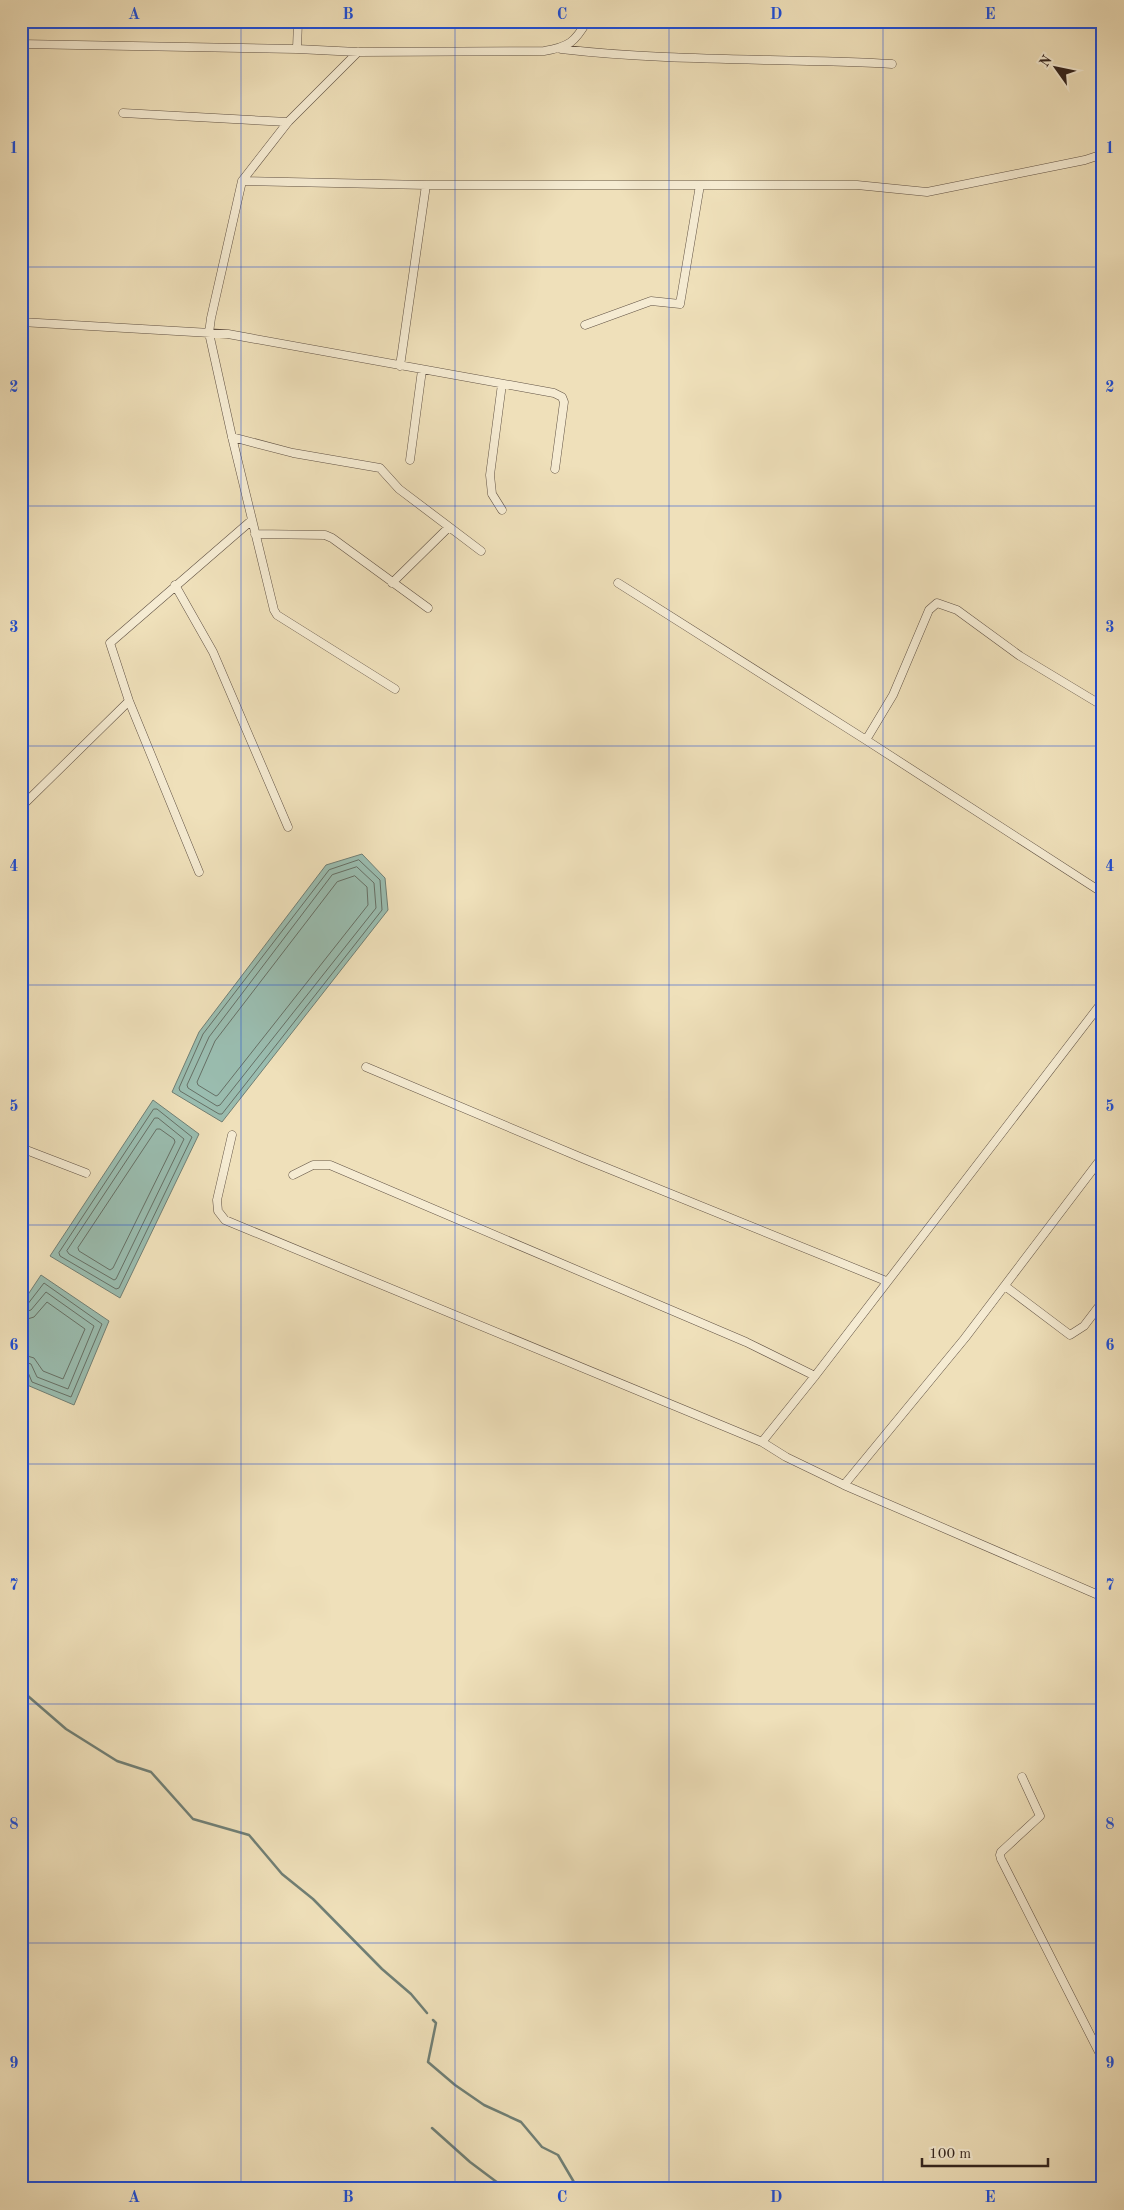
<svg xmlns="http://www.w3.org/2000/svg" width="1124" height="2210" font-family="'Old Standard TT',serif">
  <rect width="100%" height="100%" fill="#efe0ba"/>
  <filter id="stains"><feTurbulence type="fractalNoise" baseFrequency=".004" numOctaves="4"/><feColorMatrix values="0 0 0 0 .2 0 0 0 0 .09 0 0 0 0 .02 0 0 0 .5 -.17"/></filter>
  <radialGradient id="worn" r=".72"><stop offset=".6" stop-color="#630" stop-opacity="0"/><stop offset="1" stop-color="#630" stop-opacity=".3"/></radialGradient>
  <path fill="#9abdb0" stroke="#707f75" d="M362 854 385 878 388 910 222 1122 172 1092 199 1032 326 865Z
    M153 1100 199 1134 120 1298 50 1256Z
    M41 1275 109 1321 74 1405 27 1385 21 1366V1305Z"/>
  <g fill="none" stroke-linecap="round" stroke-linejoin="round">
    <path stroke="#667066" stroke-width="1" d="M359 860 380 880 382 910 222 1114H219L180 1091 179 1088 203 1034 329 870Z
      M357 867 374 883 376 908 220 1105 217 1106 188 1088 187 1085 209 1037 332 875Z
      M355 876 367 887 368 905 218 1095 216 1096 198 1085 197 1082 215 1041 337 882Z
      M154 1109H157L192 1137 119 1288 116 1289 60 1256 59 1253Z
      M155 1118H158L184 1139 116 1279 114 1280 69 1254 67 1251Z
      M157 1129H160L174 1139 175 1142 113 1268 110 1270 79 1251 78 1248Z
      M21 1307 27 1305 44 1283 102 1324 71 1397 32 1382 27 1370 21 1368
      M21 1313 31 1310 46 1292 94 1326 68 1389 37 1377 31 1364 21 1361
      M21 1321 34 1317 47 1302 85 1329 63 1379 43 1371 34 1358 21 1354"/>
    <path stroke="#707f75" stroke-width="2.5" d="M21 1690 66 1729 117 1761 151 1772 193 1819 249 1835 282 1874 313 1899 382 1969 411 1994 427 2013
      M433 2020 436 2023 428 2062 455 2085 484 2105 521 2122 542 2147 558 2155 578 2189
      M432 2128 470 2162 506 2189"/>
    <defs>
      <path id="street" d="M21 44 297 49 358 52 544 51C569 47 575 42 587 21
        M297 49 298 21
        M561 49C671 62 782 58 892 64
        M358 52 288 122 242 181 211 318 209 333 232 437 274 610 277 615 395 689
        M123 113 288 122
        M242 181 426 185H857L927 192 1085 160 1103 154
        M21 322 228 334 554 393 562 397 564 402 555 469
        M585 325 651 301 680 304 700 185
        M400 366 426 185
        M232 437 293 453 380 468 399 489 481 551
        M410 460 422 370
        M502 510 492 494 490 475 502 384
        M255 534 325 535 332 538 428 608
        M392 583 449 527
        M618 583 866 740 1103 893
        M175 585 213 652 288 827
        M866 740 893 695 929 610 937 603 957 610 1020 656 1103 706
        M21 807 129 701
        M199 872 129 701 110 643 252 520
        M366 1067 582 1158 886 1281
        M232 1135 217 1200 218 1211 225 1220 762 1442 786 1457 844 1485 1103 1597
        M21 1148 86 1173
        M293 1175 313 1165H330L746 1342 815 1376
        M1005 1286 1070 1335 1084 1326 1103 1301
        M762 1442 815 1376 1103 1001
        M844 1485 965 1338 1103 1156
        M1022 1777 1040 1816 1001 1852 1000 1855 1001 1859 1103 2060"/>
    </defs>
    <use href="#street" stroke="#615244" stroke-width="9"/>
    <use href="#street" stroke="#f5ebd2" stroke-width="8"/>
  </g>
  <path fill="none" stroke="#1d4ed8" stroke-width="1" stroke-opacity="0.55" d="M241 21V2189M455 21V2189M669 21V2189M883 21V2189M21 267H1103M21 506H1103M21 746H1103M21 985H1103M21 1225H1103M21 1464H1103M21 1704H1103M21 1943H1103"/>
  <rect width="1124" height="2210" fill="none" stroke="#efe0ba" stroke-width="55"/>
  <g transform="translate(1056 68) rotate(303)" stroke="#f5ebd2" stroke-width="4" paint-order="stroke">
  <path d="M0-4L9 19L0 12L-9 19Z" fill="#32231d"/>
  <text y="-8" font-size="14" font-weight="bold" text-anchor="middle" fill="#32231d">N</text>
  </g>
  <path d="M922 2158v8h126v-8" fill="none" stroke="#32231d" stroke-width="2.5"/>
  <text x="929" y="2158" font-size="15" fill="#32231d" stroke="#f5ebd2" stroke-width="4" paint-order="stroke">100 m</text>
  <rect x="28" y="28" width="1068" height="2154" fill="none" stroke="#1d4ed8" stroke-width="2"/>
  <g font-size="16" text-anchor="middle" font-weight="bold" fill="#1d4ed8">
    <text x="134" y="19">A</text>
    <text x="348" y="19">B</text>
    <text x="562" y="19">C</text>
    <text x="776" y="19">D</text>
    <text x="990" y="19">E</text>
    <text x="14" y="153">1</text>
    <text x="1110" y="153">1</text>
    <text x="14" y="392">2</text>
    <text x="1110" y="392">2</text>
    <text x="14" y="632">3</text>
    <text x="1110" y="632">3</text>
    <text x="14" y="871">4</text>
    <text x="1110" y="871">4</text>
    <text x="14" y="1111">5</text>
    <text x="1110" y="1111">5</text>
    <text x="14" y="1350">6</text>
    <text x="1110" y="1350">6</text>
    <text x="14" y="1590">7</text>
    <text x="1110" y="1590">7</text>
    <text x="14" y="1829">8</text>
    <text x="1110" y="1829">8</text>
    <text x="14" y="2068">9</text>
    <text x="1110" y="2068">9</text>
    <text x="134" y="2202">A</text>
    <text x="348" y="2202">B</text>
    <text x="562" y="2202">C</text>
    <text x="776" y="2202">D</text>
    <text x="990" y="2202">E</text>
  </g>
  <rect width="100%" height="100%" filter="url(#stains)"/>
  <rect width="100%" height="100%" fill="url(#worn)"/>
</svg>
